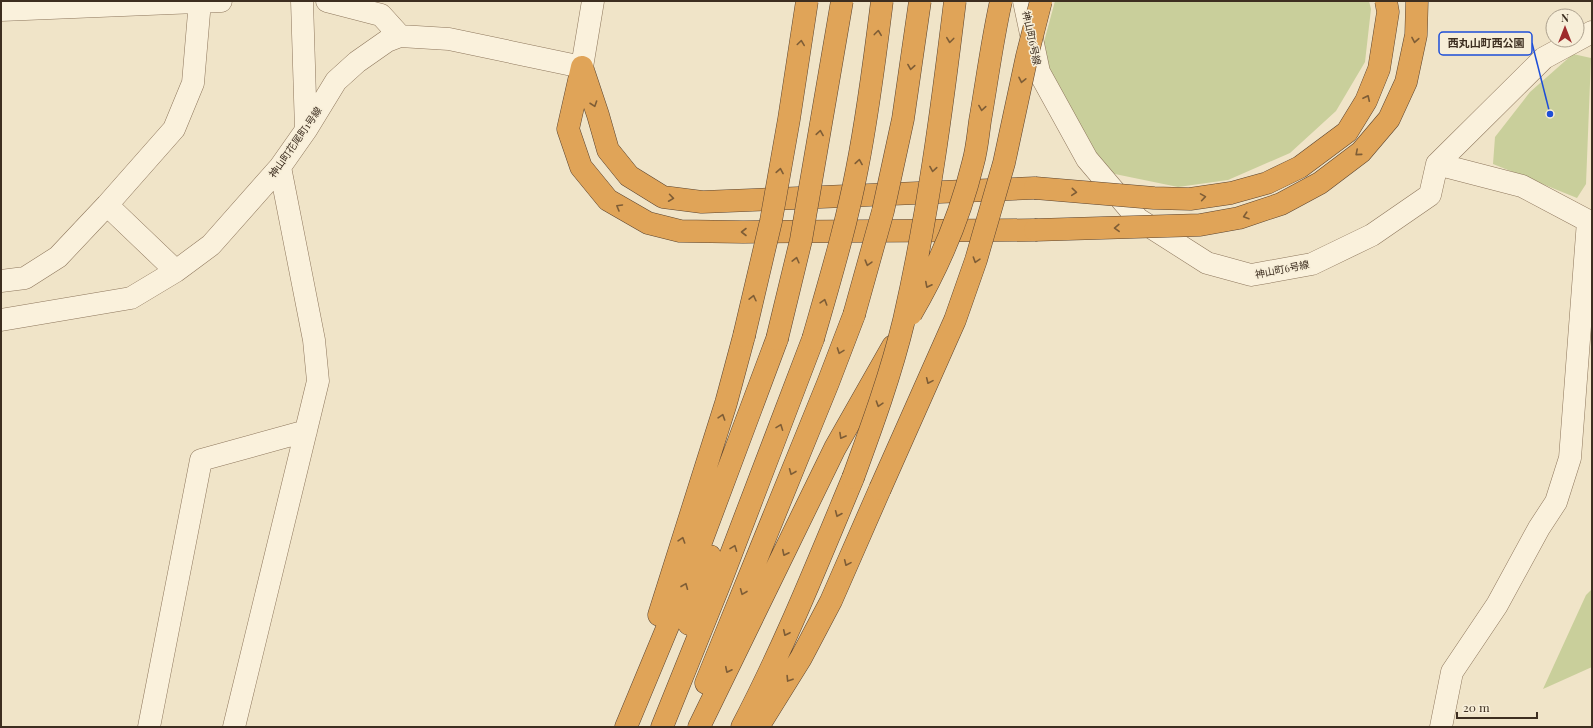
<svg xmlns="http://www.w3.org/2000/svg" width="1593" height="728" font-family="'Playfair Display','Noto Sans JP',serif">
  <rect width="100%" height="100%" fill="#f0e4c8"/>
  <path fill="#c9cf9b" d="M1055 1H1369L1371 9 1365 62 1336 111 1290 153 1228 180 1178 187 1110 173 1082 136 1041 53Z
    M1573 54 1591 58 1586 184 1577 198 1493 164 1495 137 1530 92Z
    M1592 589V667L1543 689 1586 595Z"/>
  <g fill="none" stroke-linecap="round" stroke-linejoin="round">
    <defs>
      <path id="minor" d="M302 1 306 130
        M327 1 381 15 400 36
        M1024 1 1039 72 1087 159 1138 219 1207 263 1251 275 1312 264 1372 235 1430 195 1437 164 1522 186 1592 223
        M1 10 221 1
        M1437 164 1544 58 1592 32
        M107 205 176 271
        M1 281 25 278 58 257 107 205 174 129 193 83 200 1
        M1 320 131 298 176 271 211 245 280 167 306 130 336 81 357 62 387 41 400 36 449 39 582 67 593 1
        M149 727 201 460 306 431
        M234 727 318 381 314 340 280 167
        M1441 727 1452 672 1497 605 1539 528 1556 502 1570 458 1588 221"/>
      <path id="highway" d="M582 67 568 129 581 167 608 200 648 223 680 231 743 232 1035 230
        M582 67 598 115 608 150 629 176 663 197 702 202 1035 188
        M659 615 726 403 744 336
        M689 624 710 556
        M706 683 828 383 854 315
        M626 727 685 585 777 339
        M662 727 720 583 813 339
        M699 727 835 448 893 346
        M742 727C784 647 818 562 853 478
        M758 727 801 658 831 601 880 489"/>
    </defs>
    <use href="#minor" stroke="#8d765c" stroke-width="23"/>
    <use href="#highway" stroke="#5b4430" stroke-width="23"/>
    <use href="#minor" stroke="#faf1dc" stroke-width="22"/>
    <use href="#highway" stroke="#e0a458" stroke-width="22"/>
    <defs>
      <path id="highway-bridge" d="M1035 188 1154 198 1190 199 1231 193 1267 183 1300 167 1347 132 1366 101 1379 69 1388 12 1386 1
        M1035 230 1200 225 1239 218 1281 204 1320 183 1361 152 1389 119 1406 82 1416 35 1417 1
        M911 314C939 266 960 217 973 163 977 149 978 135 980 121 987 81 992 41 1001 1
        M854 315 883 211 903 119 920 1
        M744 336 771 221 789 119 807 1
        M777 339 801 240 842 1
        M813 339C829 283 846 227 857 169 868 114 875 57 882 1
        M853 478C872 426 891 374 904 320 928 215 942 108 955 1
        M880 489 955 320 976 260 1004 163 1027 56 1041 1"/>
    </defs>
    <use href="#highway-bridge" stroke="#5b4430" stroke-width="23" stroke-linecap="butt"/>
    <use href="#highway-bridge" stroke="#e0a458" stroke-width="22"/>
  </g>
  <defs><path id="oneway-chevron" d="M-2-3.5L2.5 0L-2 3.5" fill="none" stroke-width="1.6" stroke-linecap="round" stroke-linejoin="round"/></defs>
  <g stroke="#7e5d36">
    <use href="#oneway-chevron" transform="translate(878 33) rotate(-83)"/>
    <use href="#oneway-chevron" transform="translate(950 40) rotate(97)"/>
    <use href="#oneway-chevron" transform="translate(1415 40) rotate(100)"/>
    <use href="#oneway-chevron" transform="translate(801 43) rotate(-82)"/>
    <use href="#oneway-chevron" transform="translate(911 67) rotate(99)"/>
    <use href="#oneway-chevron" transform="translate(1022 80) rotate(102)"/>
    <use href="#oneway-chevron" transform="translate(1367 98) rotate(-65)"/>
    <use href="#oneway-chevron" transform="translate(594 104) rotate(71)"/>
    <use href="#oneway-chevron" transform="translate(982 108) rotate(99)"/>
    <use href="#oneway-chevron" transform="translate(820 133) rotate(-81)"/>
    <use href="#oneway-chevron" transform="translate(1358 153) rotate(139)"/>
    <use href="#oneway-chevron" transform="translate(859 162) rotate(-81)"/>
    <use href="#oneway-chevron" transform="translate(933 169) rotate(99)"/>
    <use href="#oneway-chevron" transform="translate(780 171) rotate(-80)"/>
    <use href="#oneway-chevron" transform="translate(1074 192) rotate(5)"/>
    <use href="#oneway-chevron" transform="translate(1203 197) rotate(-9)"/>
    <use href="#oneway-chevron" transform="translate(671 198) rotate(8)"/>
    <use href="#oneway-chevron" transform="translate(619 207) rotate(-150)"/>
    <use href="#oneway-chevron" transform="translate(1246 216) rotate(162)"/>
    <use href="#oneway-chevron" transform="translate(1117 228) rotate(178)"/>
    <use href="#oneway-chevron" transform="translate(744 232) rotate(-180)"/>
    <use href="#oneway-chevron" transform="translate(796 260) rotate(-76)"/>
    <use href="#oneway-chevron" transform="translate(976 260) rotate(108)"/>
    <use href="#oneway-chevron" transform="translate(868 263) rotate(106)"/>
    <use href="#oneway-chevron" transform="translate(928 285) rotate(117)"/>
    <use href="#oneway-chevron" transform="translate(753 298) rotate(-77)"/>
    <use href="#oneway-chevron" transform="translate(824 302) rotate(-73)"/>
    <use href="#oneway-chevron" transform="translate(840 351) rotate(110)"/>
    <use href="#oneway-chevron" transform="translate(929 381) rotate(114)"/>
    <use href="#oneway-chevron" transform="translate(879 404) rotate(108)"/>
    <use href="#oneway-chevron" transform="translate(722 417) rotate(-72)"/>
    <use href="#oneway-chevron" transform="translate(780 427) rotate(-69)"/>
    <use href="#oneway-chevron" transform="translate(842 436) rotate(119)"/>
    <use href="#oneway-chevron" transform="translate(792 472) rotate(112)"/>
    <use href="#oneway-chevron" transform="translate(838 514) rotate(113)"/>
    <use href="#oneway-chevron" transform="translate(682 540) rotate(-72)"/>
    <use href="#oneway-chevron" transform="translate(734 548) rotate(-69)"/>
    <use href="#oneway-chevron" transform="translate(785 553) rotate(116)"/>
    <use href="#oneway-chevron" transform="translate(847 563) rotate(114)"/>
    <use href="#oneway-chevron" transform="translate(685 586) rotate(-68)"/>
    <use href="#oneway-chevron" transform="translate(743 592) rotate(112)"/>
    <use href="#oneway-chevron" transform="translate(786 633) rotate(115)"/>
    <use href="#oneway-chevron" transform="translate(728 670) rotate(116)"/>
    <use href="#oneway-chevron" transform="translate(789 679) rotate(122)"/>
  </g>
  <g text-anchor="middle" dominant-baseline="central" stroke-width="3" stroke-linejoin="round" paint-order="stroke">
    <g font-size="10" fill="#3d2e20" stroke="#f7eed8">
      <text transform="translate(1032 38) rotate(78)">神山町6号線</text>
      <text transform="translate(295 142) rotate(-55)">神山町花尾町1号線</text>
      <text transform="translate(1282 269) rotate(-11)">神山町6号線</text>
    </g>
  </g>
  <path fill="none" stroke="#1d4ed8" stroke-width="1.5" d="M1550 114L1532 43"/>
  <circle fill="#1d4ed8" stroke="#f7eed8" stroke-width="1.5" cx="1550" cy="114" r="4"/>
  <rect fill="#f7eed8" stroke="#1d4ed8" stroke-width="1.5" x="1439" y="32" width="93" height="23" rx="4"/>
  <g font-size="11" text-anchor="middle" font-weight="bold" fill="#3d2e20">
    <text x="1486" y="47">西丸山町西公園</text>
  </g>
  <rect width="1593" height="728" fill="none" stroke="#3d2e20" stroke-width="4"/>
  <g transform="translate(1565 28)"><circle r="19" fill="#f7eed8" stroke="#ada18e"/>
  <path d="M0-3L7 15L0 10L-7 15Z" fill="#9e2a2b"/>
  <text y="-6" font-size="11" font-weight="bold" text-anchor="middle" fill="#3d2e20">N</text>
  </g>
  <path d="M1457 712v6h80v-6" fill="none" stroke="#3d2e20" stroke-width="2"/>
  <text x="1463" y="712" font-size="12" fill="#3d2e20" stroke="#f7eed8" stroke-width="3" paint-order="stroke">20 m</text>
</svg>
